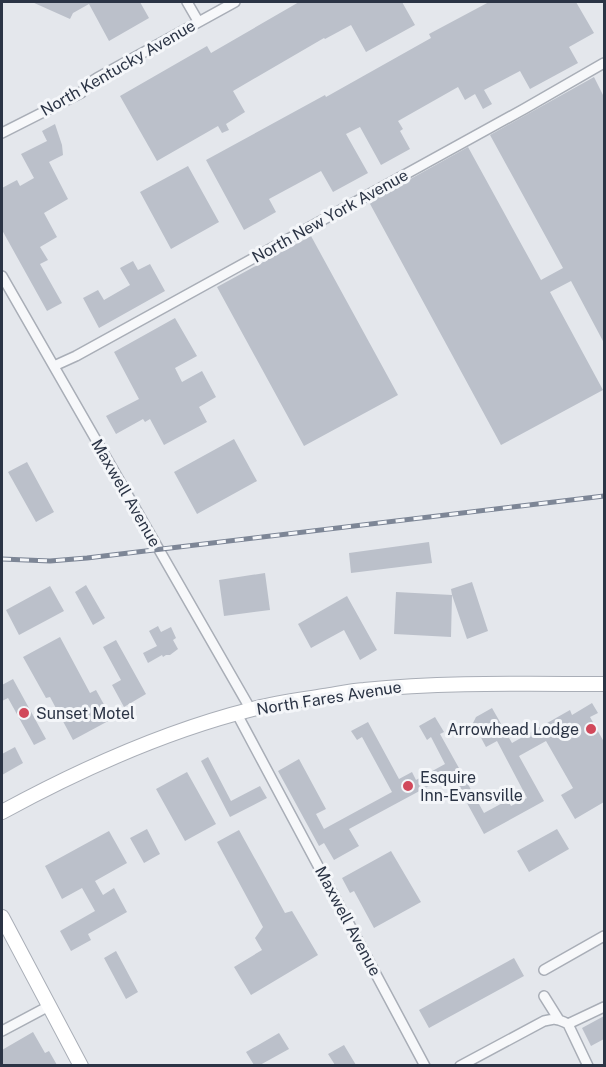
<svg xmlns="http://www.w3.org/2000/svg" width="606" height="1067" font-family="'Public Sans',sans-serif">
  <rect width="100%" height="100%" fill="#e4e7ec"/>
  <path fill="#bbc0ca" d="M32 2H140L149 18 109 41 89 4 73 13 70 19Z
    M299 2H402L415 25 366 52 351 25 325 39 324 38 233 91 245 112 226 124 229 130 222 133 218 126 157 161 120 96 207 46 211 53Z
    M489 2H576L594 33 569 47 578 63 530 89 520 71 484 90 492 104 483 109 475 94 465 100 458 87 398 121 403 129 400 131 410 149 381 165 360 127 346 134 368 173 333 192 321 171 269 199 276 212 244 230 206 160 325 95 326 97 431 38 429 34Z
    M594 77 604 97V343L571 281 550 292 603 390 501 445 369 202 468 147 541 280 563 268 490 135Z
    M55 124 62 145 63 155 49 162 68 199 44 213 57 237 40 247 48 260 40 264 62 303 47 311 2 230V188L17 180 20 186 34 178 21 154 47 141 42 131Z
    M188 166 219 222 171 249 140 192Z
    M311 236 398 395 304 446 217 287Z
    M133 261 138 270 150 264 165 291 99 328 83 298 98 290 104 300 130 285 120 268Z
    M175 318 197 356 175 368 182 382 202 371 216 397 199 407 207 422 164 445 150 419 145 422 143 419 116 434 106 416 139 399 114 352Z
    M234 439 257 481 197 514 174 472Z
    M27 462 54 512 36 522 8 472Z
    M429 542 432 563 351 573 349 553Z
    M265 573 270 610 224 616 219 580Z
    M472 582 488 631 467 639 452 595 451 637 394 634 396 592 452 595 451 589Z
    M86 585 105 618 93 625 75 592Z
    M50 586 64 611 19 635 6 610Z
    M347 596 377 650 360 660 344 630 311 648 298 624Z
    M158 626 161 632 171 627 176 638 173 640 178 649 170 655H166L163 657 162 655 148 663 143 653 157 646 149 631Z
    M60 637 90 693 96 690 112 719 73 740 50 697 46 698 23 657Z
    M116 640 146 694 124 707 112 685 121 680 103 647Z
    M13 679 46 739 34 745 8 698 2 701V685Z
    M592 703 598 713 590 717 604 742V802L575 819 561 795 573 788 546 741 519 756 544 801 484 834 451 774 349 829 359 846 334 860 324 843 319 846 278 771 299 759 326 809 316 814 324 829 392 792 362 737 357 740 351 731 368 722 399 779 412 772 416 780 445 764 431 737 427 740 419 726 435 717 444 732 440 734 484 813 508 800 511 806 527 798 497 741 486 747 473 723 476 717 492 708 512 743 570 710 572 715Z
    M15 747 23 763 2 775V754Z
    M208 757 231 801 260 786 267 798 230 817 201 761Z
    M187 772 216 824 185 841 156 789Z
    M147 829 160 854 144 863 130 838Z
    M557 829 569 849 529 872 517 851Z
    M239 830 285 913 292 911 318 955 251 995 234 967 262 950 255 938 263 927 217 842Z
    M109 831 127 863 95 881 103 895 114 888 127 912 88 934 91 940 71 951 60 931 95 911 82 888 62 899 45 866Z
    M391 851 421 902 374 928 354 891 350 893 342 878Z
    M116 951 138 992 126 999 104 958Z
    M514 958 524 976 429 1028 419 1010Z
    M604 1016V1039L591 1046 582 1028Z
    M33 1032 45 1053 49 1051 57 1065H2V1050Z
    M279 1033 289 1049 260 1065H254L246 1052Z
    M344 1045 356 1065H335L328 1054Z"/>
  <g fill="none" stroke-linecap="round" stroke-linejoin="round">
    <defs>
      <path id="street" d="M187 2 198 21
        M2 133 81 93 88 84 97 78 235 2
        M2 276 251 710
        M54 366 76 356 183 297 524 109 604 63
        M237 714 425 1066
        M544 970 604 936
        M544 996 559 1020 564 1022 568 1024 588 1066
        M568 1024 604 1007
        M2 1031 49 1006
        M460 1066 544 1021 554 1019 559 1020"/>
      <path id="secondary" d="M2 812C81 769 165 731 253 709 276 703 300 700 324 696 337 694 351 691 364 690 444 682 525 684 604 684
        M2 917 81 1066"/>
    </defs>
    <use href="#street" stroke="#a9aeb7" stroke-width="12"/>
    <use href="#secondary" stroke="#a9aeb7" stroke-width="16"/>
    <use href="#street" stroke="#f7f8fa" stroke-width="9"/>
    <use href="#secondary" stroke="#fff" stroke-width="14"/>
    <defs>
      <path id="rail" d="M2 559 50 561 87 558 604 496"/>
    </defs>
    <use href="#rail" stroke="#7d8696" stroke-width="5"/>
    <use href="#rail" stroke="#f4f6f9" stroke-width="3" stroke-dasharray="9" stroke-linecap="butt"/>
  </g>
  <g fill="#d1495b" stroke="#f4f6f9" stroke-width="2">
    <circle cx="24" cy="713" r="6"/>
    <circle cx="591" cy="729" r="6"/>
    <circle cx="408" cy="786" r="6"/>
  </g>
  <g text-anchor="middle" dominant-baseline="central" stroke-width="6" stroke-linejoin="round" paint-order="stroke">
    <g font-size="16" fill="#2b3445" stroke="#f4f6f9">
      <text transform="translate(118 68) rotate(-30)">North Kentucky Avenue</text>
      <text transform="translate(330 216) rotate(-29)">North New York Avenue</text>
      <text transform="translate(126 493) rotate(60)">Maxwell Avenue</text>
      <text transform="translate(329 698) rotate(-9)">North Fares Avenue</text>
      <text transform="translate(348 921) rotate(62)">Maxwell Avenue</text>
    </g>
    <g font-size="16" fill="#2b3445" stroke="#f4f6f9" text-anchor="start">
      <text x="36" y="713">Sunset Motel</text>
      <text x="579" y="729" text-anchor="end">Arrowhead Lodge</text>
      <text x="420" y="777">Esquire<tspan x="420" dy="18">Inn-Evansville</tspan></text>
    </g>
  </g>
  <rect width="606" height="1067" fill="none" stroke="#2b3445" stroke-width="6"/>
</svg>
